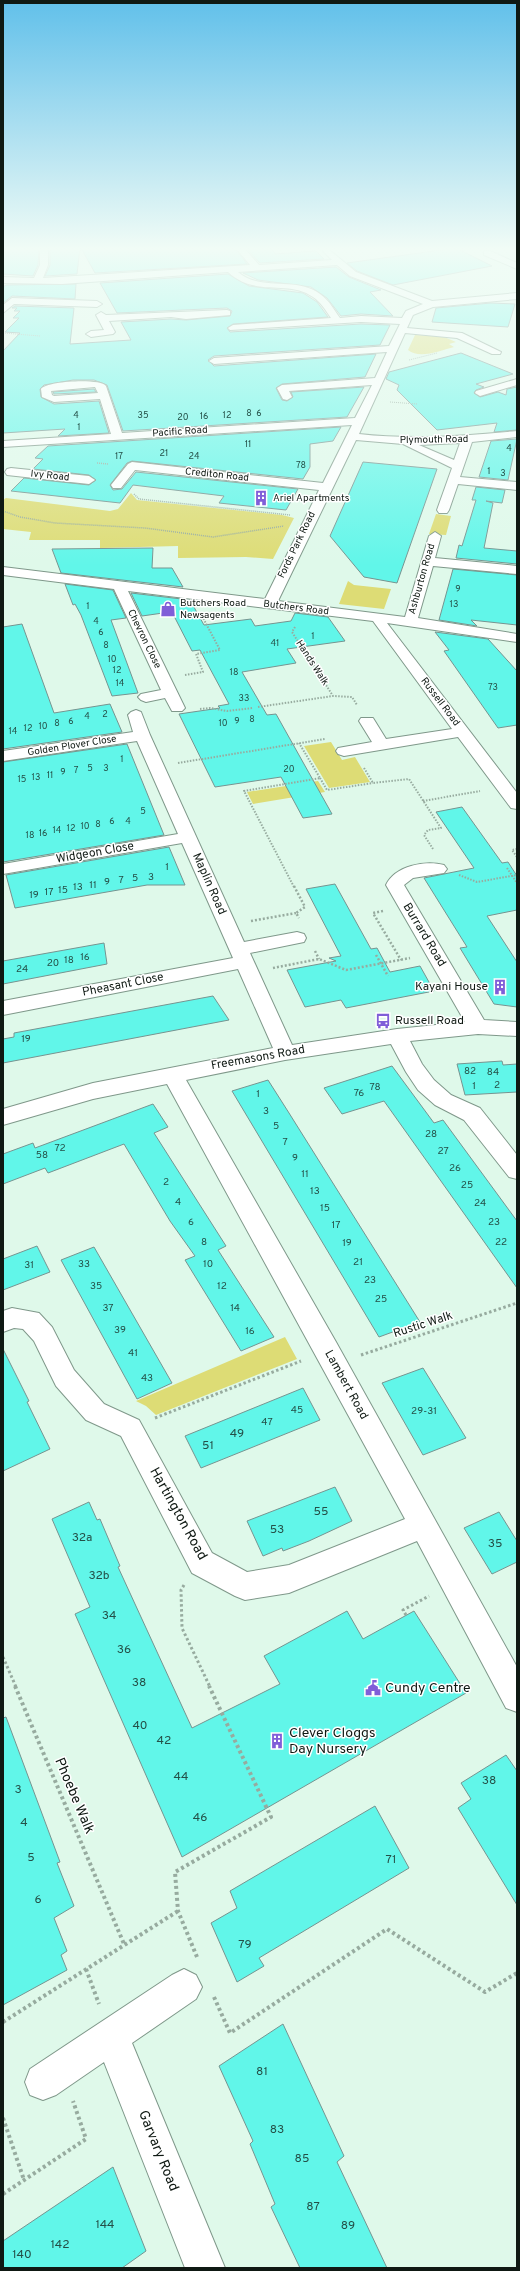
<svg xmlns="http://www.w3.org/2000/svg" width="520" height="2271" font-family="Overpass,sans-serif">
  <rect width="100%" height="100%" fill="#dff9ea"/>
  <path fill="#dddc75" d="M415 335 442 336 456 342 449 344 454 347C441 350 420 360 408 350Z
    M131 493 137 500 282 515 294 518 273 559 246 557 178 558V546L100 548V540H29L31 532 3 529V500L6 498 110 511 118 509Z
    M436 514 451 516 446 535 429 534Z
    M348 581 354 585 391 589 384 609 339 604Z
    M331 742 342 760 355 757 370 782 329 788 304 746Z
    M318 781 325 792 253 804 247 792Z
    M285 1337 297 1359 156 1415 146 1406 136 1401Z"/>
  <path fill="#61f6e9" stroke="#769490" d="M3 248H39L38 265 33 276 3 274Z
    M50 248H80L77 274 45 276 50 265Z
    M81 248H235L247 264 95 273Z
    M246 248H272L275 254 316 251 324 259 260 263Z
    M456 248 492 266 393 285 357 271 347 263Z
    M336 267 349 277 381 290 370 292 393 316 361 314 341 316 327 298 311 287 258 280 243 273Z
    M228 274 249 286 303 293 317 302 328 317 233 324 227 328 230 332 361 324 390 325 380 345 214 356 208 360 214 366 376 354 365 377 282 384 276 388 282 400 287 401 293 397 291 392 364 387 347 417 123 431 107 385 94 380H73L44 385 40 389 41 397 54 404 99 401 109 433 58 436 65 429 3 433V351L20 333 5 332 19 318H13L20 311H14L17 308H12L15 306 74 308 70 344 131 340 121 322 171 319 186 320 230 316 232 311 227 308 117 313 100 283Z
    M76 284 75 299 12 296 3 303V287L6 285Z
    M491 303 515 304 508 327 432 322 436 308Z
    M461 353 513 374 476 384 484 387 476 390 474 393 480 397 498 392 506 395 507 389 517 387V430L494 432 497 423 437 430 397 390 399 385 386 379 389 372Z
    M94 389 96 392 54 394 53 392Z
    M341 427 333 441 310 444V467L303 479 132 461 127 463 110 485 113 490 122 489 136 472 298 489 286 510 219 503 224 496 133 485 120 503 11 491 24 478 89 485 96 480 89 475 33 469 43 459 35 458 48 446Z
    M517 439 508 480 479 477 491 441Z
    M363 462 437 469 397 583 364 577 330 536Z
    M476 487 505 490 502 503 486 501 493 503 484 548 517 551V564L456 558 459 545 462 546 476 500H472Z
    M153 548 152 568H172L183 587 61 573 52 549Z
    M453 569 517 575V625L471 620 477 626 439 620Z
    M65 584 113 590 126 618 111 620 138 693 112 696 81 615 75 604 73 605Z
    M131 593 190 600 204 625 251 619 255 626 291 621 295 613 328 617 345 641 287 649 296 663 242 672 267 715 276 714 332 814 303 818 281 777 215 787 179 714 220 708 218 706 229 704 200 650 192 651 174 616 170 612 142 616Z
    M22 624 54 713 110 704 122 732 3 749V627Z
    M435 632 488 639 517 671V725L498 728 444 651 449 650Z
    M127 744 164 835 3 862V762Z
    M462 807 502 863 508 862 517 876V910L487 916 517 962V1007L494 1004 460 948 467 947 424 878 474 868 436 812Z
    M169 847 185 885H147L15 908 6 875Z
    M335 884 371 949 377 948 390 972 420 966 434 991 346 1008 341 1000 305 1007 287 970 336 961 329 958 341 956 306 889Z
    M104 943 107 964 3 984V961Z
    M213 996 229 1020 3 1063V1039L14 1037V1033Z
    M502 1061 503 1065 517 1064V1092L465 1095 457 1064Z
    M392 1066 434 1123 443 1120 517 1221V1288L384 1101 342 1114 324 1088Z
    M268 1080 289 1113 420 1322 379 1337 232 1091Z
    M153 1104 168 1127 154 1133 226 1246 218 1250 274 1337 241 1351 185 1260 195 1256 170 1221 124 1144 48 1173 45 1168 3 1184V1154L33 1143 35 1148Z
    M37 1246 50 1272 3 1290V1259Z
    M94 1247 172 1383 137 1399 61 1260Z
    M3 1349 29 1401 27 1402 50 1449 3 1471Z
    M423 1368 466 1438 423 1455 382 1383Z
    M303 1388 320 1420 201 1468 185 1436Z
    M335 1487 352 1521 309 1541 283 1551 282 1548 263 1556 247 1521Z
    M89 1502 97 1520 100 1519 120 1566 118 1567 192 1728 280 1684 264 1656 347 1611 363 1639 414 1611 466 1693 182 1857 75 1614 90 1607 52 1519Z
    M499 1512 517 1541V1562L492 1574 464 1528Z
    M6 1717 60 1862 57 1863 74 1906 54 1918 67 1951 61 1955 67 1970 3 2005V1718Z
    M506 1755 517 1771V1905L458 1808 471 1799 461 1783Z
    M375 1806 409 1868 259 1958 264 1966 237 1982 211 1923 237 1908 230 1891Z
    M283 2024 344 2156 337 2162 387 2268H300L271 2207 275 2204 250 2144 253 2141 219 2066Z
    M113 2167 146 2251 122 2268H3V2241Z"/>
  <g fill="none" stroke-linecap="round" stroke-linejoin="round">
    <defs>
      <path id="minor" d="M40 248H48V265L43 278 250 265 236 248H244L259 265 332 260 323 251 327 248 356 272 432 301 517 293V299L433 307 413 315 407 328 462 333 501 352 500 354H492L457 338 405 333 359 434C412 440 464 436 517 431V437L472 442 460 477 517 482V490L458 484 449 510 447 513H439L437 510 452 468 403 444 356 440 278 601 405 617 429 536 435 532 441 536 435 558 517 566V574L433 566 418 618 517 634V642L387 623 517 793V809L511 808 458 737 344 756 338 754 336 751 338 748 372 742 359 721 361 718H373L386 739 452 729 373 621 128 591 185 708 182 711H172L165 698 146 702 141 700 138 697 141 694 161 690 114 589 3 575V567L265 599 319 490 135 470 121 488H113L111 485 128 464 132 462 323 483 352 425 3 447V441L111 434 100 399 54 402 42 397 41 389C47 381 100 378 106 386L122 433 355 418 372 385 289 391 292 397 287 400 283 399 277 388 282 385 375 378 387 352 214 364 209 361 214 358 389 346 400 324 361 322 230 330 228 328 233 325 331 318C326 311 321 302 313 297 288 279 256 298 228 272L62 284 3 283V277L34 278 40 265ZM337 265 350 276 423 304 406 311 402 318 361 316 340 318C334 310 329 300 320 294 296 276 261 292 238 272ZM95 387 98 393 54 396 52 395 51 391ZM460 443 454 460 419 445Z
        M484 251H490L517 263V269L484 255Z
        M12 298 97 301 102 304 97 307 14 304 3 313V305Z
        M227 310 230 311V315L186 319 171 317 109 321 115 332 113 334 91 337 86 334 91 331 104 330 96 315 101 312 106 315Z
        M517 379V385L480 396 475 393 476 391Z
        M11 468 89 476 95 480 89 484 7 475 5 472 7 469Z
        M136 710 141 712 150 735 244 942 297 932 304 934 306 938 304 942 250 953 292 1045 397 1029 465 1022 386 885C395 866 425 860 444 865L447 869 444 873 413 878 404 885 484 1020 517 1022V1036L478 1034 410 1041 422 1064 434 1080 451 1095 480 1108 517 1155V1179L509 1177 464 1120 435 1105 418 1090 406 1072 391 1044 285 1060 186 1080 336 1342 517 1667V1712L506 1708 417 1541 289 1593 245 1600 235 1596 192 1573 121 1436 86 1420 56 1386 34 1341 23 1329 14 1328 3 1332V1311L12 1308 39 1313 52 1327 74 1370 104 1404 139 1420 212 1553 247 1572 289 1565 405 1519 167 1084 93 1099 3 1125V1109L93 1083 273 1048 238 969 3 1015V1001L233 958 182 843 3 874V864L178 834 137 741 3 761V751L133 732 128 715 131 712Z
        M184 1969 196 1975 202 1987 196 1999 132 2043 225 2268H185L104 2062 56 2095 43 2100 30 2095 25 2082 30 2069 172 1975Z"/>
    </defs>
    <use href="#minor" stroke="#7f988a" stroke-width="2"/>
    <path stroke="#97ab9f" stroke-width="1" stroke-dasharray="1 1" stroke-linecap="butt" d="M3 333 40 336
      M409 360 437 353
      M390 402 417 404"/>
    <path stroke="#97ab9f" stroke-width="1.5" stroke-dasharray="1 1" stroke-linecap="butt" d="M97 463 108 464
      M134 494 139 499 290 515
      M3 511 20 517 55 523 145 528 213 537 284 526
      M201 614 203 617"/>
    <path stroke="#97ab9f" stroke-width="2" stroke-dasharray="1.5 1.5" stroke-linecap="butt" d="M295 627 292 632 333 696
      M185 675 203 672 196 654 220 650 202 616
      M258 707 333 696 352 697 357 705
      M200 709 210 708 227 711 253 708
      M178 763 325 739
      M364 768 373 783 409 779 441 828 428 830 424 835 433 849
      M320 778 327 790 373 783
      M423 801 480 791
      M517 849 512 850 517 857
      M459 875 477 882 517 875
      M294 887 244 791 320 778 299 743"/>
    <path stroke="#97ab9f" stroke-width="2.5" stroke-dasharray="2 2" stroke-linecap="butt" d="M294 886 305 907 296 913 299 918
      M383 911 373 913 401 960
      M251 921 296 913
      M315 951 319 959
      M273 968 319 959 346 970 410 958"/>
    <path stroke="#97ab9f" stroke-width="3" stroke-dasharray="2.5 2.5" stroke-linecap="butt" d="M361 1355 517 1303
      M155 1418 301 1361
      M184 1585 181 1590 182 1628 210 1687
      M406 1615 403 1610 429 1596
      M3 1657 16 1687"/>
    <path stroke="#97ab9f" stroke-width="4" stroke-dasharray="3 3" stroke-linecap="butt" d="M15 1686 124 1944
      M197 1957 178 1911 175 1872 271 1817 209 1686
      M86 1969 99 2004
      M214 1997 230 2033 387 1929 485 1992 517 1973
      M3 2022 178 1911
      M3 2118 24 2180
      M3 2194 86 2139 73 2101"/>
    <use href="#minor" fill="#fff" fill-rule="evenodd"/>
    <path stroke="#97ab9f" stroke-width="2" stroke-dasharray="1.5 1.5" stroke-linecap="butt" d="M507 868 517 883"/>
    <path stroke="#97ab9f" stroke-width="2.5" stroke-dasharray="2 2" stroke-linecap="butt" d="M376 955 388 976"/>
  </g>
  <linearGradient id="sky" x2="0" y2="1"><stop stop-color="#61c0ea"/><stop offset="0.44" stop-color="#f1fcf6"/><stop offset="1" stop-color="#f1fcf6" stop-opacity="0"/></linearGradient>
  <rect width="520" height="565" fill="url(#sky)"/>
  <defs>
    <symbol id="building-bare" viewBox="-9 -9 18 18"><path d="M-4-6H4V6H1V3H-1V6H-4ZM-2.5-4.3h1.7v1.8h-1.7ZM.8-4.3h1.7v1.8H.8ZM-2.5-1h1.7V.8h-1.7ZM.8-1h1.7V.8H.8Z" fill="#805ed8" stroke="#fff" stroke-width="2.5" paint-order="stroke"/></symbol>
    <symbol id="shop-bare" viewBox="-9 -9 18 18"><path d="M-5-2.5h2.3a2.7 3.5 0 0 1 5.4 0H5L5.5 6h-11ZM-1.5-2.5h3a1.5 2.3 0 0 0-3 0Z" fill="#805ed8" stroke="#fff" stroke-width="2.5" paint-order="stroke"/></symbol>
    <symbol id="bus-bare" viewBox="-9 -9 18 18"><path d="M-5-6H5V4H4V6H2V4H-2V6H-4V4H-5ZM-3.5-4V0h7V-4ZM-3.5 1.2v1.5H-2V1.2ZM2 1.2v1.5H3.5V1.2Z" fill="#805ed8" stroke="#fff" stroke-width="2.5" paint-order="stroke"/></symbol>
    <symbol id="civic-bare" viewBox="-9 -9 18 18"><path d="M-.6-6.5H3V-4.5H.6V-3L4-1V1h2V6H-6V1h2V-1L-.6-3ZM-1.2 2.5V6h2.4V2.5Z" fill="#805ed8" stroke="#fff" stroke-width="2.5" paint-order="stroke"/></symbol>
  </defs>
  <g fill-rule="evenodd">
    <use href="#building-bare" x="250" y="487" width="22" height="22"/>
    <use href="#shop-bare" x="157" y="598" width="22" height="22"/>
    <use href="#building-bare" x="489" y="976" width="22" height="22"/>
    <use href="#bus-bare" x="372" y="1010" width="22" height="22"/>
    <use href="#civic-bare" x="362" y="1677" width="22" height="22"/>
    <use href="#building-bare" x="266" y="1730" width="22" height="22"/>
  </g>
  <g text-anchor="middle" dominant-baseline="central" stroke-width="3" stroke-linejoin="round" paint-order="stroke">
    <g font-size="9" fill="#245048">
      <text x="249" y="413">8</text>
      <text x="259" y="413">6</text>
      <text x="76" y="415">4</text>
      <text x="143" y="415">35</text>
      <text x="227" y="415">12</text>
      <text x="204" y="416">16</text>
      <text x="183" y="417">20</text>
      <text x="79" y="427">1</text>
      <text x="248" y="444">11</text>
      <text x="509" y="448">4</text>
      <text x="164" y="453">21</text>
      <text x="119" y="456">17</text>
      <text x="194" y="456">24</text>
      <text x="301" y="465">78</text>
      <text x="489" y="471">1</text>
      <text x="503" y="473">3</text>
      <text x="458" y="589">9</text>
      <text x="454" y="604">13</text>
      <text x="88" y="606">1</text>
      <text x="96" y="621">4</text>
      <text x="101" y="632">6</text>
      <text x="313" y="636">1</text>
      <text x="275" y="643">41</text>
      <text x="106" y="645">8</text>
      <text x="112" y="659">10</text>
      <text x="117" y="670">12</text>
      <text x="234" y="672">18</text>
      <text x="120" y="683">14</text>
      <text x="493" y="687">73</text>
      <text x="244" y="698">33</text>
      <text x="105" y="714">2</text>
      <text x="87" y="716">4</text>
      <text x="252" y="719">8</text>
      <text x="71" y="721">6</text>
      <text x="237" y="721">9</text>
      <text x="57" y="723">8</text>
      <text x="223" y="723">10</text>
      <text x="43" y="726">10</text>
      <text x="28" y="728">12</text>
      <text x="13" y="731">14</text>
      <text x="122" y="759">1</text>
      <text x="90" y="768">5</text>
      <text x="106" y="768">3</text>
      <text x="289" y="769">20</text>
      <text x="76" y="770">7</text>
      <text x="63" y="772">9</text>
      <text x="50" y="775">11</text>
      <text x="36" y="777">13</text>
      <text x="22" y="779">15</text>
      <text x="143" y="811">5</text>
      <text x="112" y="821">6</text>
      <text x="128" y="821">4</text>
      <text x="98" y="824">8</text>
      <text x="85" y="826">10</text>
      <text x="71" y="828">12</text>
      <text x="57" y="830">14</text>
      <text x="43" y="833">16</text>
      <text x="30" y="835">18</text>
    </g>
    <g font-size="10" fill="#0f1913" stroke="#fff">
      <text transform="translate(180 432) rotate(-4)">Pacific Road</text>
      <text transform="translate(434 440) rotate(-1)">Plymouth Road</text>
      <text transform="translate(217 475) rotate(6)">Crediton Road</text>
      <text transform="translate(50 476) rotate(6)">Ivy Road</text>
      <text transform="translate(297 545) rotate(-64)">Fords Park Road</text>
      <text transform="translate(422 579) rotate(-74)">Ashburton Road</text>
      <text transform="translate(296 608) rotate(7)">Butchers Road</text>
      <text transform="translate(144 639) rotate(64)">Chevron Close</text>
      <text transform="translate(312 663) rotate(57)">Hands Walk</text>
      <text transform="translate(440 702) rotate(53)">Russell Road</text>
      <text transform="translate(72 746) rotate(-9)">Golden Plover Close</text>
    </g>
    <g font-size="10" fill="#0f1913" stroke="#fff" text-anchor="start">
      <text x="273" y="498">Ariel Apartments</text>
      <text x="180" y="603">Butchers Road<tspan x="180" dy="12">Newsagents</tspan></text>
    </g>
    <g font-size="10" fill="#245048">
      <text x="167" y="867">1</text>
      <text x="151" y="877">3</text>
      <text x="135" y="878">5</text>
      <text x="121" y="880">7</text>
      <text x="107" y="882">9</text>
      <text x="93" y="885">11</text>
      <text x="78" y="887">13</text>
      <text x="63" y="890">15</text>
      <text x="49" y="892">17</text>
      <text x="34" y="895">19</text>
      <text x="85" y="957">16</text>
      <text x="69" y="960">18</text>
      <text x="53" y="963">20</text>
      <text x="22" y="969">24</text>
      <text x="26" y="1039">19</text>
      <text x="470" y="1071">82</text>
      <text x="493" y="1072">84</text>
      <text x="497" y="1085">2</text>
      <text x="474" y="1086">1</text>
      <text x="375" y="1087">78</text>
      <text x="359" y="1093">76</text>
      <text x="258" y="1094">1</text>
      <text x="266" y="1111">3</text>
      <text x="276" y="1126">5</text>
      <text x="431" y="1134">28</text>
      <text x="285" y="1142">7</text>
      <text x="60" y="1148">72</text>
      <text x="443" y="1151">27</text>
      <text x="42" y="1155">58</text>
      <text x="295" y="1158">9</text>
      <text x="455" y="1168">26</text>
      <text x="305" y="1174">11</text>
      <text x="166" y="1182">2</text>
      <text x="467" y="1185">25</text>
      <text x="315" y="1191">13</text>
      <text x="178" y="1202">4</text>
      <text x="480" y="1203">24</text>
      <text x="325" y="1208">15</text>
      <text x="191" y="1222">6</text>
      <text x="494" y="1222">23</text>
      <text x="336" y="1225">17</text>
      <text x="204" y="1242">8</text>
      <text x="501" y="1242">22</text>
      <text x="347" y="1243">19</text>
      <text x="358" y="1262">21</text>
      <text x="84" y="1264">33</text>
      <text x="208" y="1264">10</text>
      <text x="29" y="1265">31</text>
      <text x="370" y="1280">23</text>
      <text x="96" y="1286">35</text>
      <text x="222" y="1286">12</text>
      <text x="381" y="1299">25</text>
      <text x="108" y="1308">37</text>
      <text x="235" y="1308">14</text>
      <text x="120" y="1330">39</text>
      <text x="250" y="1331">16</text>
      <text x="133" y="1353">41</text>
      <text x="147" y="1378">43</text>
      <text x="297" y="1410">45</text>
      <text x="424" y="1411">29-31</text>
      <text x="267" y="1422">47</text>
    </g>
    <g font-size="12" fill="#0f1913" stroke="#fff">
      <text transform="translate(95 853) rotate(-10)">Widgeon Close</text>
      <text transform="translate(209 884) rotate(66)">Maplin Road</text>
      <text transform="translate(424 935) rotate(59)">Burrard Road</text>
      <text transform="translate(123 985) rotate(-11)">Pheasant Close</text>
      <text transform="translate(258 1058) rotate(-10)">Freemasons Road</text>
      <text transform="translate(423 1325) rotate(-18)">Rustic Walk</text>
      <text transform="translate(346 1385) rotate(61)">Lambert Road</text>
    </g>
    <g font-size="12" fill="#0f1913" stroke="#fff" text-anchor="end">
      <text x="488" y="987">Kayani House</text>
      <text x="395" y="1021" text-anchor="start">Russell Road</text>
    </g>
    <g font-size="12" fill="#245048">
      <text x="237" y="1434">49</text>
      <text x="208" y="1446">51</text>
      <text x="321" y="1512">55</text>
      <text x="277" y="1530">53</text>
      <text x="82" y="1538">32a</text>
      <text x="495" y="1544">35</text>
      <text x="99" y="1576">32b</text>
      <text x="109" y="1616">34</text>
      <text x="124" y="1650">36</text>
      <text x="139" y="1683">38</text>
      <text x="140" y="1726">40</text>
      <text x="164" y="1741">42</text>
      <text x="181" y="1777">44</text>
      <text x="489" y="1781">38</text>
      <text x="18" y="1790">3</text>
      <text x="200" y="1818">46</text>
      <text x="24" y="1823">4</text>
      <text x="31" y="1858">5</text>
      <text x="391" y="1860">71</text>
      <text x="38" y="1900">6</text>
      <text x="245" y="1945">79</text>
      <text x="262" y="2072">81</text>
      <text x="277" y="2130">83</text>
      <text x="302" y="2159">85</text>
      <text x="313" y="2207">87</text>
      <text x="105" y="2225">144</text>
      <text x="348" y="2226">89</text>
      <text x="60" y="2245">142</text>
      <text x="22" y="2255">140</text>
    </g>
    <g font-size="14" fill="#0f1913" stroke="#fff">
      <text transform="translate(178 1514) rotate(61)">Hartington Road</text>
      <text transform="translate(74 1796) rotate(67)">Phoebe Walk</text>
      <text transform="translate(158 2151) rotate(68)">Garvary Road</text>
    </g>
    <g font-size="14" fill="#0f1913" stroke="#fff" text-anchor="start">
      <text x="385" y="1688">Cundy Centre</text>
      <text x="289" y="1733">Clever Cloggs<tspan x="289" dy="16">Day Nursery</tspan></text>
    </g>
  </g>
  <rect width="520" height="2271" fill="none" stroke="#0f1913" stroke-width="8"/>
</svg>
